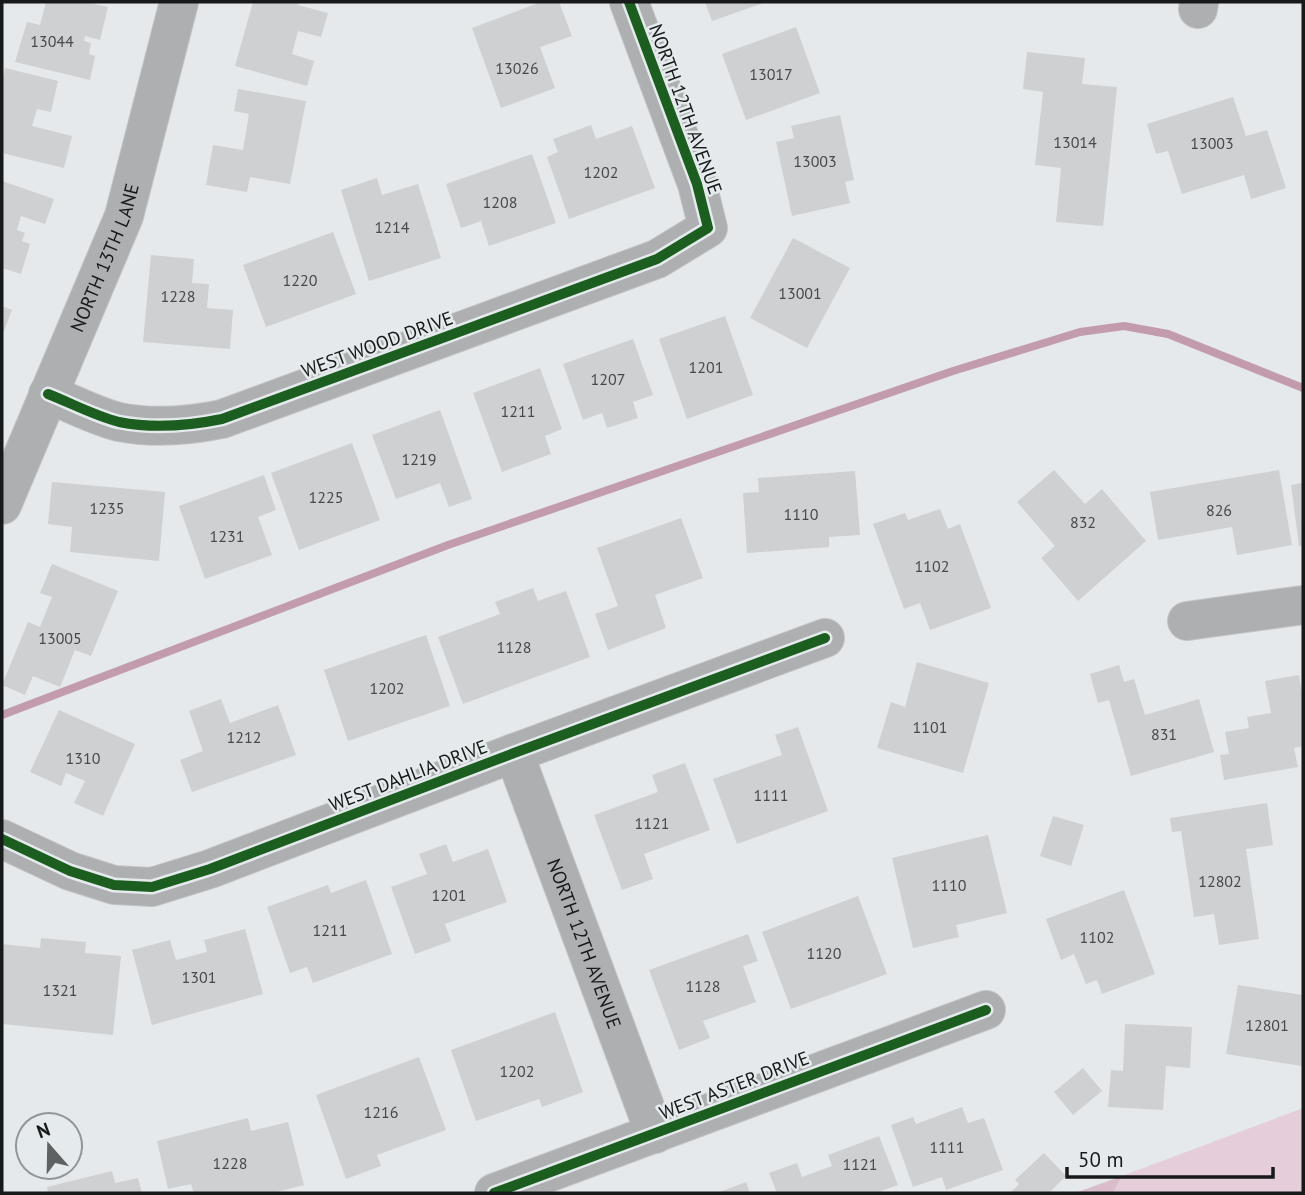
<svg xmlns="http://www.w3.org/2000/svg" width="1305" height="1195" font-family="'PT Sans',sans-serif">
  <rect width="100%" height="100%" fill="#e6e9eb"/>
  <path fill="#e5ced9" d="M1303 1108V1193H1113L1122 1176Z"/>
  <path fill="#dabccb" d="M1122 1176 1113 1193H1075Z"/>
  <g fill="none" stroke-linecap="round" stroke-linejoin="round">
    <path stroke="#c29cad" stroke-width="8" d="M2 715 448 545 953 371 1080 332 1124 326 1168 334 1303 388"/>
  </g>
  <path fill="#ced0d1" d="M46 2H86L108 7 100 40 85 36 84 41 91 43 89 54 95 56 90 80 15 62 27 22 40 25Z
    M253 2H299L298 5 328 13 321 37 298 31 292 54 314 61 307 86 235 66Z
    M541 2H559L572 36 540 47 555 88 501 108 472 28Z
    M705 2H766L712 21Z
    M796 27 820 93 746 120 722 54Z
    M1027 52 1085 58 1082 84 1117 87 1103 226 1056 222 1061 168 1035 165 1043 92 1023 89Z
    M5 68 58 81 51 112 37 109 32 126 72 136 64 168 2 153V84Z
    M238 89 306 101 290 184 250 177 247 192 206 185 213 145 243 150 249 114 234 111Z
    M1233 97 1246 136 1267 130 1286 188 1251 199 1244 175 1182 194 1168 151 1156 154 1147 124Z
    M840 115 854 180 845 182 850 203 792 216 776 142 794 138 791 126Z
    M591 125 596 139 632 126 655 188 569 219 547 157 558 152 553 139Z
    M532 154 556 223 489 246 481 221 461 228 446 184Z
    M377 178 382 195 418 184 441 258 369 281 341 190Z
    M2 181 54 199 45 224 21 216 17 230 25 233 22 241 30 244 21 274 2 268Z
    M333 232 356 294 266 327 243 265Z
    M793 238 850 268 807 348 750 318Z
    M151 255 194 259 192 283 209 284 207 308 233 310 230 349 143 342Z
    M2 306 12 310 2 336Z
    M725 316 753 395 687 419 659 339Z
    M633 339 653 395 633 402 638 418 607 428 602 413 583 420 563 364Z
    M540 368 562 429 545 436 551 454 502 472 473 393Z
    M440 410 472 499 449 507 440 483 396 499 372 435Z
    M352 443 380 520 299 550 271 473Z
    M1054 470 1085 504 1102 489 1146 541 1078 601 1041 558 1055 546 1017 502Z
    M1279 470 1292 545 1237 555 1232 527 1158 540 1150 492Z
    M855 471 860 535 829 537V547L747 553 743 493 759 492 758 478Z
    M264 475 276 510 258 517 272 555 205 579 179 506Z
    M52 482 165 492 159 561 70 552 72 527 48 524Z
    M1303 483V546H1299L1291 485Z
    M940 509 948 529 960 524 991 608 930 630 920 603 904 609 873 524 905 513 908 520Z
    M681 518 703 578 655 595 666 628 608 650 595 614 618 606 597 548Z
    M52 564 118 591 91 656 75 650 60 687 33 676 25 695 2 685 28 622 40 627 52 597 40 593Z
    M533 588 538 601 566 591 590 657 463 704 438 637 500 614 495 602Z
    M426 635 450 706 348 741 324 670Z
    M917 662 989 683 963 773 877 748 891 702 905 707Z
    M1119 665 1124 682 1134 679 1145 715 1199 699 1214 752 1131 776 1109 700 1098 703 1090 674Z
    M1299 675 1303 699V746L1294 748 1298 767 1224 780 1220 755 1229 754 1225 732 1249 728 1247 717 1271 713 1265 681Z
    M221 699 230 723 278 705 296 755 192 792 180 760 203 751 189 711Z
    M59 710 135 744 103 816 74 803 85 781 66 773 61 786 30 772Z
    M798 727 828 811 737 844 713 779 782 755 775 735Z
    M685 763 710 830 644 854 653 879 622 890 594 815 658 792 652 775Z
    M1267 803 1273 845 1246 849 1259 939 1219 945 1214 914 1194 917 1181 831 1172 832 1170 818Z
    M1053 816 1084 825 1071 866 1040 856Z
    M988 835 1007 913 956 925 959 937 913 948 892 858Z
    M446 844 453 862 488 849 507 902 445 924 451 941 415 954 391 887 427 874 419 854Z
    M366 880 392 954 313 983 307 967 290 973 267 907 328 885 331 893Z
    M1124 890 1155 974 1102 994 1097 980 1086 984 1074 954 1061 960 1046 919Z
    M858 896 887 974 791 1009 762 932Z
    M245 929 263 994 152 1025 132 950 170 940 176 960 207 952 204 940Z
    M748 934 758 961 743 966 756 1002 703 1021 710 1038 679 1050 649 970Z
    M41 938 86 942 85 953 121 956 113 1035 2 1024V944L40 948Z
    M1238 985 1303 995 1302 1066 1226 1054Z
    M555 1012 583 1092 542 1107 539 1099 476 1121 451 1050Z
    M1125 1024 1192 1027 1190 1068 1166 1066 1163 1110 1108 1107 1111 1070 1123 1071Z
    M419 1057 446 1130 377 1155 381 1166 346 1179 316 1095Z
    M1083 1068 1102 1091 1073 1115 1054 1092Z
    M962 1107 968 1123 984 1118 1003 1170 946 1190 942 1177 913 1187 891 1125 913 1117 916 1124Z
    M248 1118 251 1131 288 1122 304 1185 273 1193H194L191 1184 168 1189 157 1141Z
    M879 1136 898 1185 881 1191V1193H777L769 1173 797 1163 802 1177 832 1166 828 1155Z
    M1044 1153 1066 1176 1049 1193H1010L1019 1184 1015 1180Z
    M112 1171 115 1183 138 1178 142 1193H48L47 1187Z
    M746 1182 750 1193H717Z"/>
  <g fill="none" stroke-linecap="round" stroke-linejoin="round">
    <defs>
      <g id="minor">
        <path d="M1198 9 1199 2"/>
        <path d="M48 394C71 403 95 416 119 422 154 429 188 426 222 419L657 259 708 228 697 184 629 2"/>
        <path id="s1" d="M2 505 124 216 179 2"/>
        <path d="M1187 621 1303 605"/>
        <path id="s2" d="M514 753 655 1134"/>
        <path d="M2 839 70 871 114 885 152 887 210 869 514 753 825 638"/>
        <path d="M494 1193 986 1010"/>
      </g>
    </defs>
    <use href="#minor" stroke="#c2c4c5" stroke-width="40"/>
    <use href="#minor" stroke="#aeafb0" stroke-width="38"/>
    <defs>
      <path id="cycleway" d="M48 394C71 403 95 416 119 422 154 429 188 426 222 419L657 259 708 228 697 184 629 2
        M2 839 70 871 114 885 152 887 210 869 514 753 825 638
        M494 1193 986 1010"/>
    </defs>
    <use href="#cycleway" stroke="#e5eaec" stroke-width="15"/>
    <use href="#cycleway" stroke="#1b5e20" stroke-width="10"/>
  </g>
  <g text-anchor="middle" dominant-baseline="central" stroke-width="5" stroke-linejoin="round" paint-order="stroke">
    <g font-size="16" fill="#47494a">
      <text x="52" y="41">13044</text>
      <text x="517" y="68">13026</text>
      <text x="771" y="74">13017</text>
      <text x="1075" y="142">13014</text>
      <text x="1212" y="143">13003</text>
      <text x="815" y="161">13003</text>
      <text x="601" y="172">1202</text>
      <text x="500" y="202">1208</text>
      <text x="392" y="227">1214</text>
      <text x="300" y="280">1220</text>
      <text x="800" y="293">13001</text>
      <text x="178" y="296">1228</text>
      <text x="706" y="367">1201</text>
      <text x="608" y="379">1207</text>
      <text x="518" y="411">1211</text>
      <text x="419" y="459">1219</text>
      <text x="326" y="497">1225</text>
      <text x="107" y="508">1235</text>
      <text x="1219" y="510">826</text>
      <text x="801" y="514">1110</text>
      <text x="1083" y="522">832</text>
      <text x="227" y="536">1231</text>
      <text x="932" y="566">1102</text>
      <text x="60" y="638">13005</text>
      <text x="514" y="647">1128</text>
      <text x="387" y="688">1202</text>
      <text x="930" y="727">1101</text>
      <text x="1164" y="734">831</text>
      <text x="244" y="737">1212</text>
      <text x="83" y="758">1310</text>
      <text x="771" y="795">1111</text>
      <text x="652" y="823">1121</text>
      <text x="1220" y="881">12802</text>
      <text x="949" y="885">1110</text>
      <text x="449" y="895">1201</text>
      <text x="330" y="930">1211</text>
      <text x="1097" y="937">1102</text>
      <text x="824" y="953">1120</text>
      <text x="199" y="977">1301</text>
      <text x="703" y="986">1128</text>
      <text x="60" y="990">1321</text>
      <text x="1267" y="1025">12801</text>
      <text x="517" y="1071">1202</text>
      <text x="381" y="1112">1216</text>
      <text x="947" y="1147">1111</text>
      <text x="230" y="1163">1228</text>
      <text x="860" y="1164">1121</text>
    </g>
    <g font-size="19" fill="#17191a" stroke="#e5eaec">
      <text transform="translate(686 109) rotate(70)">NORTH 12TH AVENUE</text>
      <text stroke="none"><textPath href="#s1" startOffset="268">NORTH 13TH LANE</textPath></text>
      <text transform="translate(377 344) rotate(-20)">WEST WOOD DRIVE</text>
      <text transform="translate(408 775) rotate(-21)">WEST DAHLIA DRIVE</text>
      <text stroke="none"><textPath href="#s2" startOffset="203">NORTH 12TH AVENUE</textPath></text>
      <text transform="translate(734 1085) rotate(-21)">WEST ASTER DRIVE</text>
    </g>
  </g>
  <rect width="1305" height="1195" fill="none" stroke="#17191a" stroke-width="7"/>
  <g transform="translate(49 1146) rotate(340)"><circle r="33" fill="#e5eaec" stroke="#939698" stroke-width="2"/>
  <path d="M0-5L12 26L0 18L-12 26Z" fill="#5f6263"/>
  <text y="-10" font-size="19" font-weight="bold" text-anchor="middle" fill="#17191a">N</text>
  </g>
  <path d="M1067 1167v10h206v-10" fill="none" stroke="#17191a" stroke-width="3.5"/>
  <text x="1078" y="1167" font-size="21" fill="#17191a" stroke="#e5eaec" stroke-width="5" paint-order="stroke">50 m</text>
</svg>
